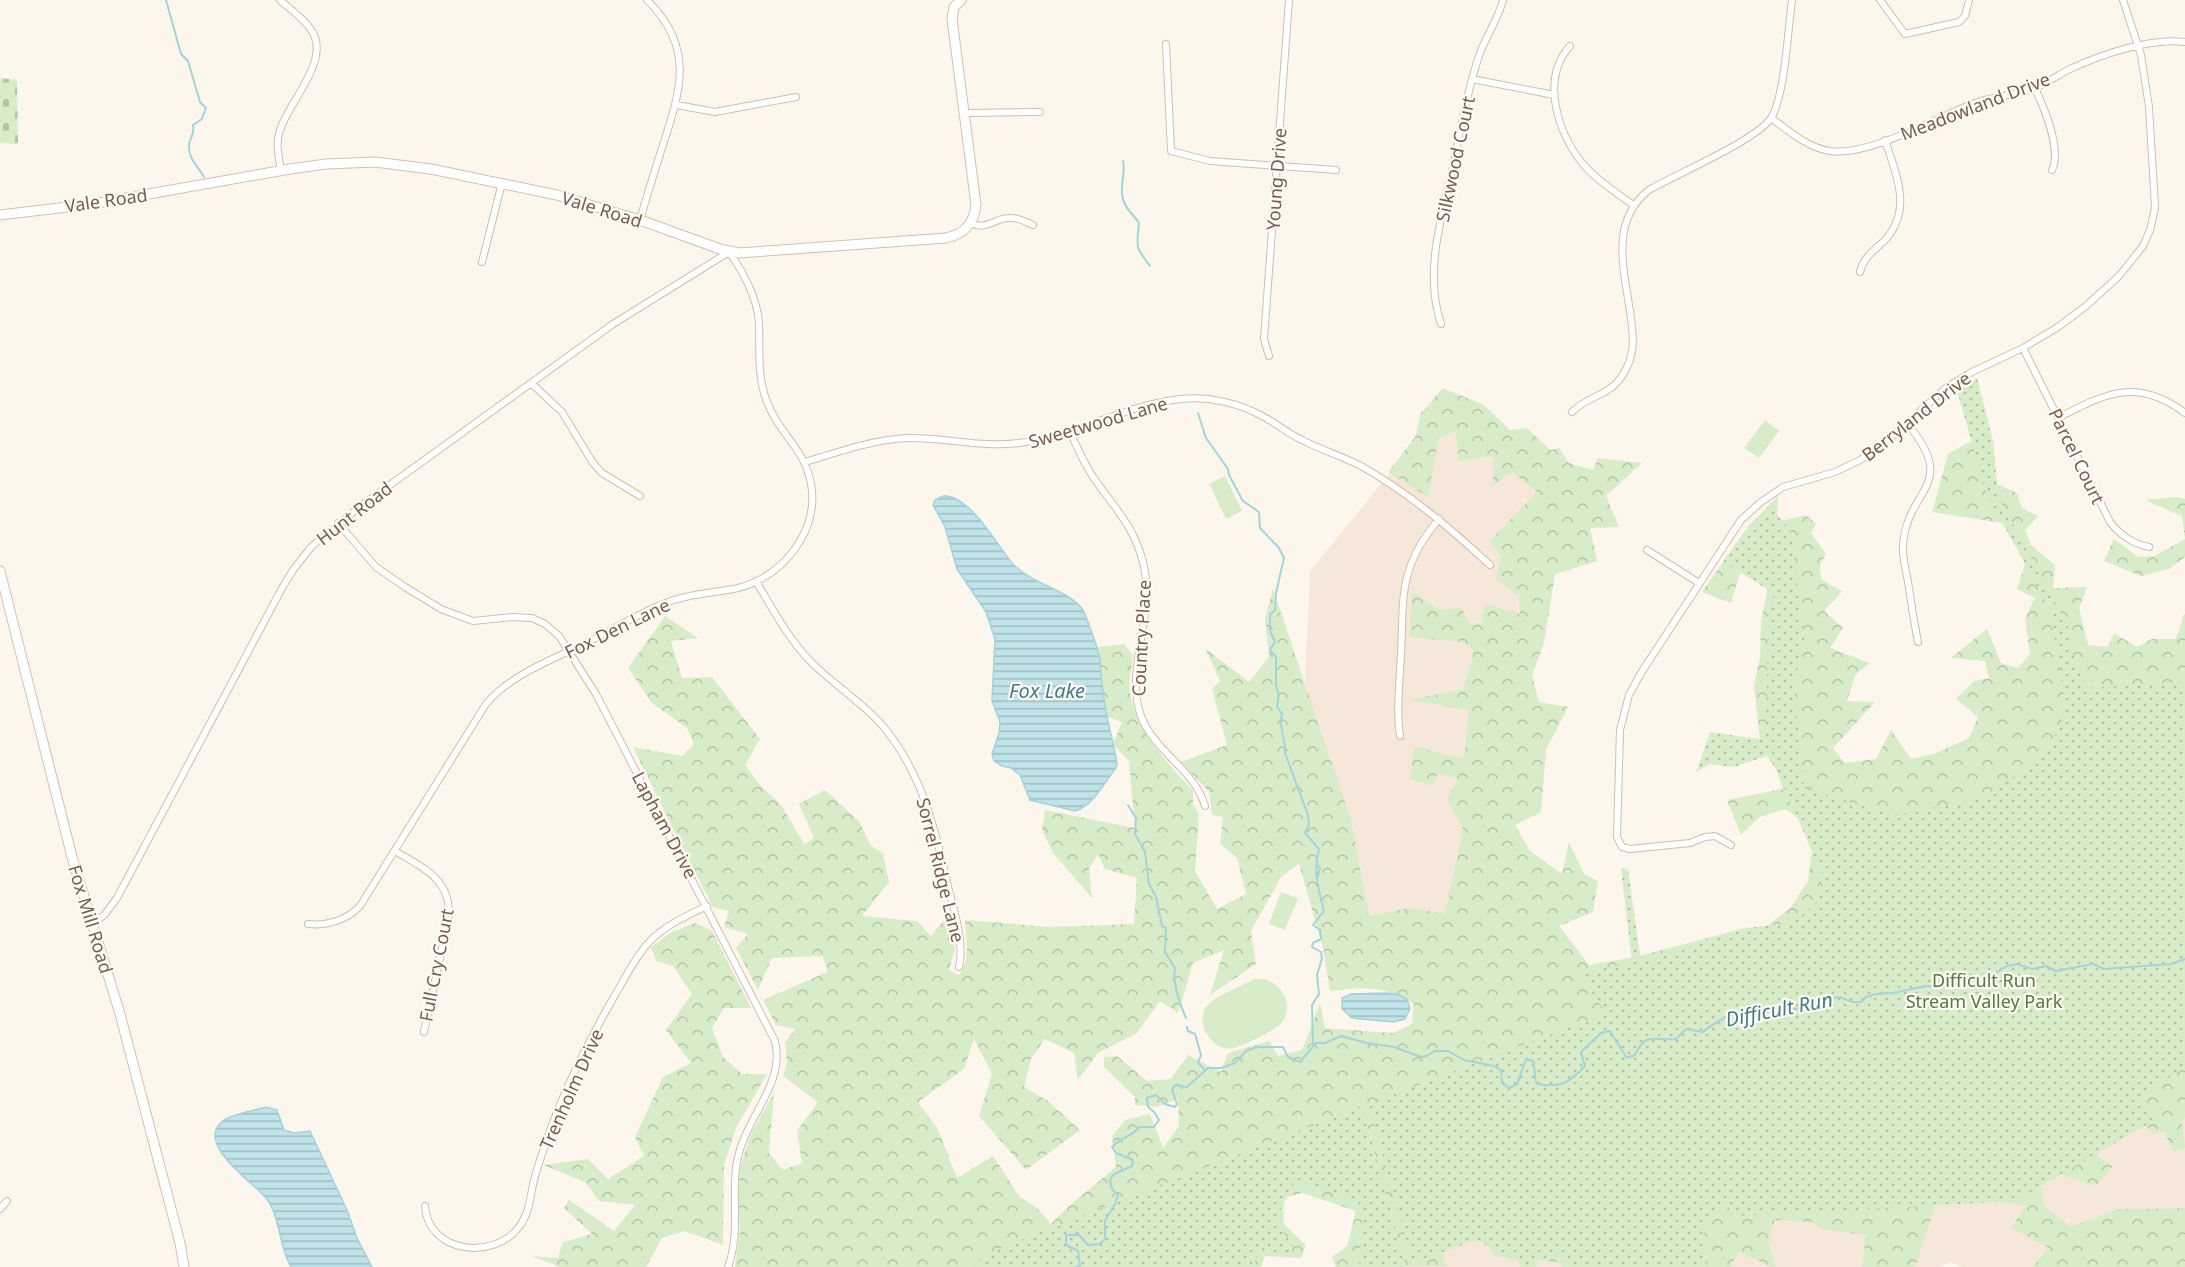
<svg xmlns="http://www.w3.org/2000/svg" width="2185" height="1267" font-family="'Noto Sans',sans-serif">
  <defs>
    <pattern id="forest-crowns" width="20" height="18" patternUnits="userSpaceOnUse" patternTransform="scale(1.5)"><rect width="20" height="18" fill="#d8ecc9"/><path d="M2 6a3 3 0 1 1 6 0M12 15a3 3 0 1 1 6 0" fill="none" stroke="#b4c2a5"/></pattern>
    <pattern id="cemetery-stones" width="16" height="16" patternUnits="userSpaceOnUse" patternTransform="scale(1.5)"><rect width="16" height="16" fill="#d8ecc9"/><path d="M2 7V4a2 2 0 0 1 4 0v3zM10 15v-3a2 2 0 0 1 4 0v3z" fill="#b4c2a5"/></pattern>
    <pattern id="park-dots" width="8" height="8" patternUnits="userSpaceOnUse" patternTransform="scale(1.5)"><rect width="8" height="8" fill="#d8ecc9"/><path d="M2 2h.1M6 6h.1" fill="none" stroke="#b4c2a5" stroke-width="1.8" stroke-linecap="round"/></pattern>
    <pattern id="water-rules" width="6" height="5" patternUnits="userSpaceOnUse" patternTransform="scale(1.5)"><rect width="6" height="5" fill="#bfe3e8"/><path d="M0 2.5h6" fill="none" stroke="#a0bbbe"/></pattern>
  </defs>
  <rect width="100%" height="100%" fill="#fdf6ec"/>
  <path fill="#f5e8da" d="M1451 399 1578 482 1519 651 1506 925 1355 927 1326 794 1305 681 1310 571Z
    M2185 1067V1208L2119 1209 2050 1248 2032 1267H1962L1951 1262 1938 1267H1706L1728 1205Z
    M1475 1240 1525 1264 1558 1256 1571 1267H1406Z"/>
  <path fill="#d8ecc9" d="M1765 420 1779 431 1759 458 1744 448Z
    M1225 476 1242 511 1226 519 1209 484Z
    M1281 892 1298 898 1285 930 1269 924Z
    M1255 979C1277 976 1297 1003 1282 1022 1275 1031 1248 1043 1237 1047 1215 1056 1194 1025 1206 1007 1214 996 1242 986 1255 979Z"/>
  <path fill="url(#forest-crowns)" fill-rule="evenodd" d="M1977 378 1993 442 1997 484 2017 493 2022 508 2038 516 2025 530 2031 545 2055 565 2053 588 2087 587 2079 608 2088 645 2107 647 2114 633 2137 647 2152 639H2176L2184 614 2185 615V1118L2182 1121 2185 1148 2173 1151 2164 1131 2153 1134 2144 1123 2092 1153 2113 1166 2096 1186 2055 1172 2038 1179 2045 1207 2071 1227 2119 1209 2185 1208V1267H2032L2049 1248 2011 1228 2026 1206 1990 1200 1936 1203 1918 1260 1914 1267H1862L1866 1235 1822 1229 1812 1222 1775 1220 1768 1242 1776 1267H1772L1738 1252 1731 1267H1561L1563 1263 1539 1260 1536 1267H1520L1519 1261 1494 1256 1488 1243 1438 1236 1446 1266 1336 1267 1332 1257 1347 1246 1356 1211 1302 1193 1283 1198 1284 1224 1306 1245 1301 1258 1265 1256 1261 1267H735L740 1230 738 1199 740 1168 750 1136 774 1093 769 1153 783 1170 802 1163 797 1131 818 1102 783 1076 787 1063 785 1042 795 1029 776 1025 763 1000 827 972 823 956 772 958 758 990 736 948 748 934 724 927 729 911 713 907 675 833 633 747 682 756 694 744 687 728 652 703 628 668 665 616 698 638 671 641 682 678 712 677 760 739 745 765 760 785 782 806 804 844 814 838 799 804 825 790 859 821 871 846 883 853 889 882 862 916 917 921 931 936 949 914 955 949 949 970 959 975C971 959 966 940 965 920L1050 927 1134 924 1137 878 1105 869 1098 854 1089 869 1092 898 1053 853 1042 830 1045 810 1135 828 1129 761 1113 744 1122 722 1106 716 1099 670 1100 659 1096 647 1124 644 1133 655C1132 667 1128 682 1130 693 1137 733 1167 762 1193 791V804L1199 815 1195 871 1217 909 1246 894 1237 858 1220 844 1223 817 1212 815 1209 792 1181 762 1227 745 1212 689 1220 681 1205 648 1249 682 1269 657 1265 618 1273 589 1351 820 1369 916 1411 908 1445 914 1463 829 1447 800 1458 779 1438 773 1432 786 1410 779 1414 746 1464 759 1469 710 1409 700 1464 689 1474 650 1464 642 1409 637 1412 591 1439 610 1461 608 1470 623 1481 624 1485 604 1520 614 1519 596 1496 579 1501 556 1489 542 1537 492 1512 472 1493 486 1494 456 1459 461 1456 431 1439 438 1428 497 1388 472 1415 437 1421 413 1443 388 1484 405 1510 430 1527 428 1550 450 1559 448 1569 463 1593 470 1598 458 1642 463 1606 496 1619 527 1590 528 1597 561 1555 574 1544 643 1532 675 1539 702 1568 707 1546 750 1541 812 1515 825 1530 851 1562 874 1569 842 1584 874 1598 881 1593 912 1559 926 1589 965 1639 956 1741 929 1767 926 1791 907 1808 881 1812 850 1798 818 1785 809 1760 817 1741 835 1727 800 1783 789 1777 771 1761 748 1754 686 1760 657 1761 622 1768 586 1743 564 1731 603 1702 592 1747 528 1778 496 1777 522 1806 515 1816 524 1811 533 1826 554 1820 565 1821 579 1842 591 1824 611 1843 628 1830 648 1870 663 1856 674 1847 701 1875 702 1833 748 1845 763 1876 759 1891 730 1911 759 1934 754 1969 738 1978 717 1956 699 1974 681 1989 678 1985 661 1951 658 1987 629 2001 663 2018 668 2030 654 2025 618 2035 598 2017 589 2027 558 2002 523 1932 512 1948 454 1982 435 1974 406 1957 391ZM1299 864 1323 948 1330 991C1364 987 1383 985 1414 1004L1412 1024 1393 1033 1325 1028 1320 1003 1302 1050 1278 1056 1269 1041 1228 1053 1221 1072 1188 1055 1171 1079 1147 1081 1117 1056 1104 1057V1067L1135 1097V1105L1157 1107 1178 1099 1179 1126 1163 1148 1150 1114 1125 1120 1112 1136 1116 1167 1069 1206 1051 1224 1038 1209 1019 1196 993 1156 957 1178 938 1129 918 1102 964 1069 974 1039 992 1074 979 1116 1026 1170 1080 1130 1048 1101 1024 1087 1031 1059 1045 1039 1074 1053 1078 1080 1098 1053 1137 1033 1160 1001 1178 1013 1193 963 1224 950 1210 995 1256 964 1251 931 1281 877Z
    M2175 497 2185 499V557L2169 569 2141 576 2104 561 2114 539 2138 557 2154 556 2185 539 2182 516 2145 500Z
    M695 923 712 931 751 1008H724L712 1028 723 1057 742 1074H767L736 1128 724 1165 723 1245 684 1231 662 1238 646 1267H560L532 1256 558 1258 563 1242 592 1234 564 1208 569 1200 614 1231 635 1205 599 1201 585 1182 543 1165 588 1159 608 1179 644 1156 635 1137 663 1077 691 1063 666 1030 692 994 673 966 656 961 651 947 672 932Z"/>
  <path fill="url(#cemetery-stones)" d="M0 78 17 80 18 144 0 143Z"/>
  <path fill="url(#park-dots)" d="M1977 378 1993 442 1998 497 2068 627 2075 664 2088 688 2185 682V1067L2139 1097 2153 1121 2015 1201 1734 1216 1727 1205 1703 1222 1706 1267H1571L1558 1256 1525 1264 1475 1240 1413 1264 1369 1104 1606 1013 1579 973 1632 963 1621 868 1628 869 1641 962 1741 929 1794 922 1817 902 1823 876 1770 755 1734 767 1710 764 1696 772 1710 732 1766 740 1768 622 1774 593 1723 562 1747 528 1771 505 1791 534 1804 639 1794 685 1804 788 1894 815 1981 799 2047 754 2066 710 2050 609 1987 495 1957 391Z
    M1362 1106 1406 1267H1359L1363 1211 1356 1199 1295 1181 1275 1221 1293 1245 1288 1258 1260 1246 1253 1267H970L1001 1248Z"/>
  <path fill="url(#water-rules)" stroke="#a5d3da" stroke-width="1.5" d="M943 496C969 493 998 547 1013 564 1031 584 1073 591 1084 612 1088 621 1099 651 1100 660 1101 675 1102 690 1105 705 1108 725 1114 744 1117 763L1116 768C1105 782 1093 806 1075 811L1030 800 1020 775 1011 768 1002 766 994 761 992 754 999 733 1000 722 992 701 995 639 986 612 957 569 945 527 933 505 935 500Z
    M1387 993 1399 995 1407 999 1410 1009 1405 1019 1393 1022 1352 1018 1342 1009V998L1351 994Z
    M266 1107 277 1110 284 1130 294 1133 310 1131 347 1210 357 1238 372 1267H291C278 1245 281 1217 266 1198 253 1182 190 1141 226 1119 235 1114 255 1110 266 1107Z"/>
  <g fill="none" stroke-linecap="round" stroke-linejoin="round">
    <path stroke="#a5d3da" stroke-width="2" d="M166 0 181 54 188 61 200 102 206 108 202 119 193 125C195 134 190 137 189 145 188 159 198 166 204 177
      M1123 161C1126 174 1119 186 1123 199 1125 209 1134 215 1139 223 1137 248 1134 245 1150 266
      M1198 413 1206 438 1228 469 1229 475 1243 501 1259 512 1260 528 1279 548 1284 558 1276 593 1275 610 1270 615V631L1275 642 1270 650 1276 657V686L1279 695 1277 706 1282 714C1278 726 1286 740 1285 753L1308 815 1309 824 1305 833 1319 849C1313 871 1318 888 1324 911L1313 925 1320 930 1321 939 1313 943 1312 947 1321 952 1322 958 1317 975 1319 994 1312 1005 1313 1046
      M1128 805 1136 818 1135 834 1145 852 1149 884 1156 897 1162 926 1166 928 1165 952 1175 968C1172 981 1180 1005 1186 1018
      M1317 879 1320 868 1317 865
      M1187 1027 1188 1031 1195 1034 1201 1055 1198 1063 1205 1070
      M1076 1267 1080 1265 1078 1251 1066 1245V1235H1079L1088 1245 1100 1244 1105 1239V1221L1115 1204 1118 1195 1112 1189 1110 1180 1113 1175 1132 1166 1133 1160 1116 1153 1112 1147C1120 1138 1132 1136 1140 1127H1154L1159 1120 1154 1112 1148 1107 1147 1098 1156 1095 1165 1104 1175 1107 1177 1104 1172 1090 1175 1085 1187 1087 1208 1068H1221L1235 1063 1246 1051 1257 1047H1283L1288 1057 1300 1062 1316 1043H1325L1341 1036 1367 1043 1394 1047 1421 1057 1427 1056 1435 1051H1448L1464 1060 1494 1066 1501 1070 1502 1083 1509 1088 1517 1084 1526 1059 1533 1061C1536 1069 1533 1078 1537 1084 1561 1088 1569 1083 1585 1066L1581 1052 1601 1033 1610 1031 1627 1058 1635 1055C1646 1031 1654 1041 1676 1039L1686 1029 1703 1032C1716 1021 1742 1006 1758 1015L1772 1007 1793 1009 1804 1008 1811 1001 1839 997 1853 1002H1861L1866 997 1876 994 1893 993 1925 986 1947 987 1979 976 1992 975 2007 966 2017 964 2032 969 2046 966 2056 971 2093 964 2104 969 2171 964 2185 959"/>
    <defs>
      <path id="street" d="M280 0C291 10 306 20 313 33 329 62 289 102 280 130 275 143 279 157 281 171
        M1880 0 1905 34 1959 22 1965 16 1969 0
        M1166 44 1171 151 1210 161 1336 170
        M1570 46C1540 79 1558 134 1583 164 1597 181 1616 192 1633 205
        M1472 79 1554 95
        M2035 88C2044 108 2062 149 2052 170
        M677 105 715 112 796 97
        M965 113 1040 112
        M1771 118C1789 131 1808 148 1830 151 1867 157 1937 118 1972 104 1992 96 2014 96 2034 88 2047 83 2058 75 2070 69 2102 54 2150 38 2185 42
        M640 220C647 195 655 170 663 145 681 89 695 47 647 0
        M971 223C985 231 995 218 1009 218 1018 217 1026 222 1033 225
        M482 262 502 183
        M1860 272C1864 256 1874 251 1885 240 1913 210 1896 174 1885 140
        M1441 324C1423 271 1443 213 1454 162 1461 127 1467 92 1478 59 1484 38 1498 21 1503 0
        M2023 348 2110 522C2121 536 2132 543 2149 547
        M1269 356 1264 339 1289 0
        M531 383 562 412 593 463 602 473 640 496
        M1572 412C1590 393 1613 398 1627 367 1635 351 1633 335 1631 318 1625 273 1608 222 1649 190 1676 174 1757 140 1771 118 1785 96 1788 28 1792 0
        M2058 418C2106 393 2137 377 2185 413
        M1907 423C1960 487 1907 487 1903 545 1902 557 1906 570 1908 582 1911 602 1914 622 1918 642
        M1070 432C1077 447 1084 463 1093 477 1116 510 1138 530 1145 572 1153 620 1126 668 1140 713 1152 751 1194 768 1205 806
        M805 462C838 452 872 440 906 438 944 437 981 448 1019 443 1076 436 1124 405 1181 399 1209 396 1239 403 1264 417 1277 424 1289 434 1302 440 1321 450 1342 456 1361 466 1409 493 1450 528 1490 565
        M338 523 376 567 405 587 441 609 473 621 513 617 532 618 545 624 559 636 596 694 775 1041C785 1083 749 1114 739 1153 729 1190 742 1230 728 1267
        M1647 550 1699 583
        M756 581C773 610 789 640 813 664 837 687 866 705 887 731 922 776 935 828 947 882 953 909 965 940 959 967
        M1400 736C1396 709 1400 681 1401 653 1403 623 1400 590 1412 562 1418 546 1428 532 1439 519
        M1731 845 1715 836 1705 837 1690 843 1630 849 1622 847 1617 837 1620 730 1629 695 1641 673 1741 520 1761 502 1783 487 1835 472 1860 460 1884 444 1947 387 1972 372 2023 348 2058 327 2086 306 2119 276 2143 246 2150 230 2155 208 2149 107 2141 55 2123 0
        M395 851C425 869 454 881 448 921L424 1032
        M92 925 105 914 117 898 281 590 293 570 312 546 362 505 613 324 729 252C743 271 757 298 759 322 760 348 757 375 766 399 778 435 808 449 812 491 816 535 781 577 738 588 716 593 693 593 671 601 643 610 617 628 590 641 555 659 512 673 486 704L360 906C347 920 327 926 308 924
        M425 1206C428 1253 493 1261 519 1227 530 1213 530 1196 534 1180 537 1168 541 1157 545 1145 563 1090 590 1038 619 988 629 971 638 953 652 939 668 924 688 915 707 906
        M0 1209 7 1201"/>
      <path id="secondary" d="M0 215 92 204 290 169 326 164 375 162 431 169 557 195 640 220 720 249 739 253 946 238C964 234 974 224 976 205L952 19 954 7 961 0
        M0 571 72 857 120 1014 180 1243 184 1267"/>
    </defs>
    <use href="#street" stroke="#d1beb0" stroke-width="8"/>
    <use href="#secondary" stroke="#d6c0b0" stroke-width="11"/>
    <use href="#street" stroke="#fff" stroke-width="6"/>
    <use href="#secondary" stroke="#fff" stroke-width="9"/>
  </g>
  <g text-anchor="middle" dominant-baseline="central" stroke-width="4.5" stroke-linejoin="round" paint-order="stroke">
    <g font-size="18" fill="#7a5c4d" stroke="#fffaf3">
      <text transform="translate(1975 106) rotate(-21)">Meadowland Drive</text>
      <text transform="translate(1455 159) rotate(-78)">Silkwood Court</text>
      <text transform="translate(1276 179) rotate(-86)">Young Drive</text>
      <text transform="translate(106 200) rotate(-8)">Vale Road</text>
      <text transform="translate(602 209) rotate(17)">Vale Road</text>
      <text transform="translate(1916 416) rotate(-38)">Berryland Drive</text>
      <text transform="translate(1098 422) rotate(-16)">Sweetwood Lane</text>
      <text transform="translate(2077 456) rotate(64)">Parcel Court</text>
      <text transform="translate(354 513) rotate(-38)">Hunt Road</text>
      <text transform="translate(617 628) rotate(-26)">Fox Den Lane</text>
      <text transform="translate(1141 638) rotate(-87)">Country Place</text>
      <text transform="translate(665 825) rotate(62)">Lapham Drive</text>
      <text transform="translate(941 870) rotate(76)">Sorrel Ridge Lane</text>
      <text transform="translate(91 919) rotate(73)">Fox Mill Road</text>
      <text transform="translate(436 965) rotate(-79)">Full Cry Court</text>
      <text transform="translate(571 1089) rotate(-66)">Trenholm Drive</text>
    </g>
    <g font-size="18" fill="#537a41" stroke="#fffaf3">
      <text x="1984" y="980">Difficult Run<tspan x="1984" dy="21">Stream Valley Park</tspan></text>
    </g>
    <g font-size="20" font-style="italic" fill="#437c86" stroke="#fffaf3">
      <text x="1047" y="690">Fox Lake</text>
      <text transform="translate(1779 1009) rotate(-11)">Difficult Run</text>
    </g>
  </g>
</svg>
